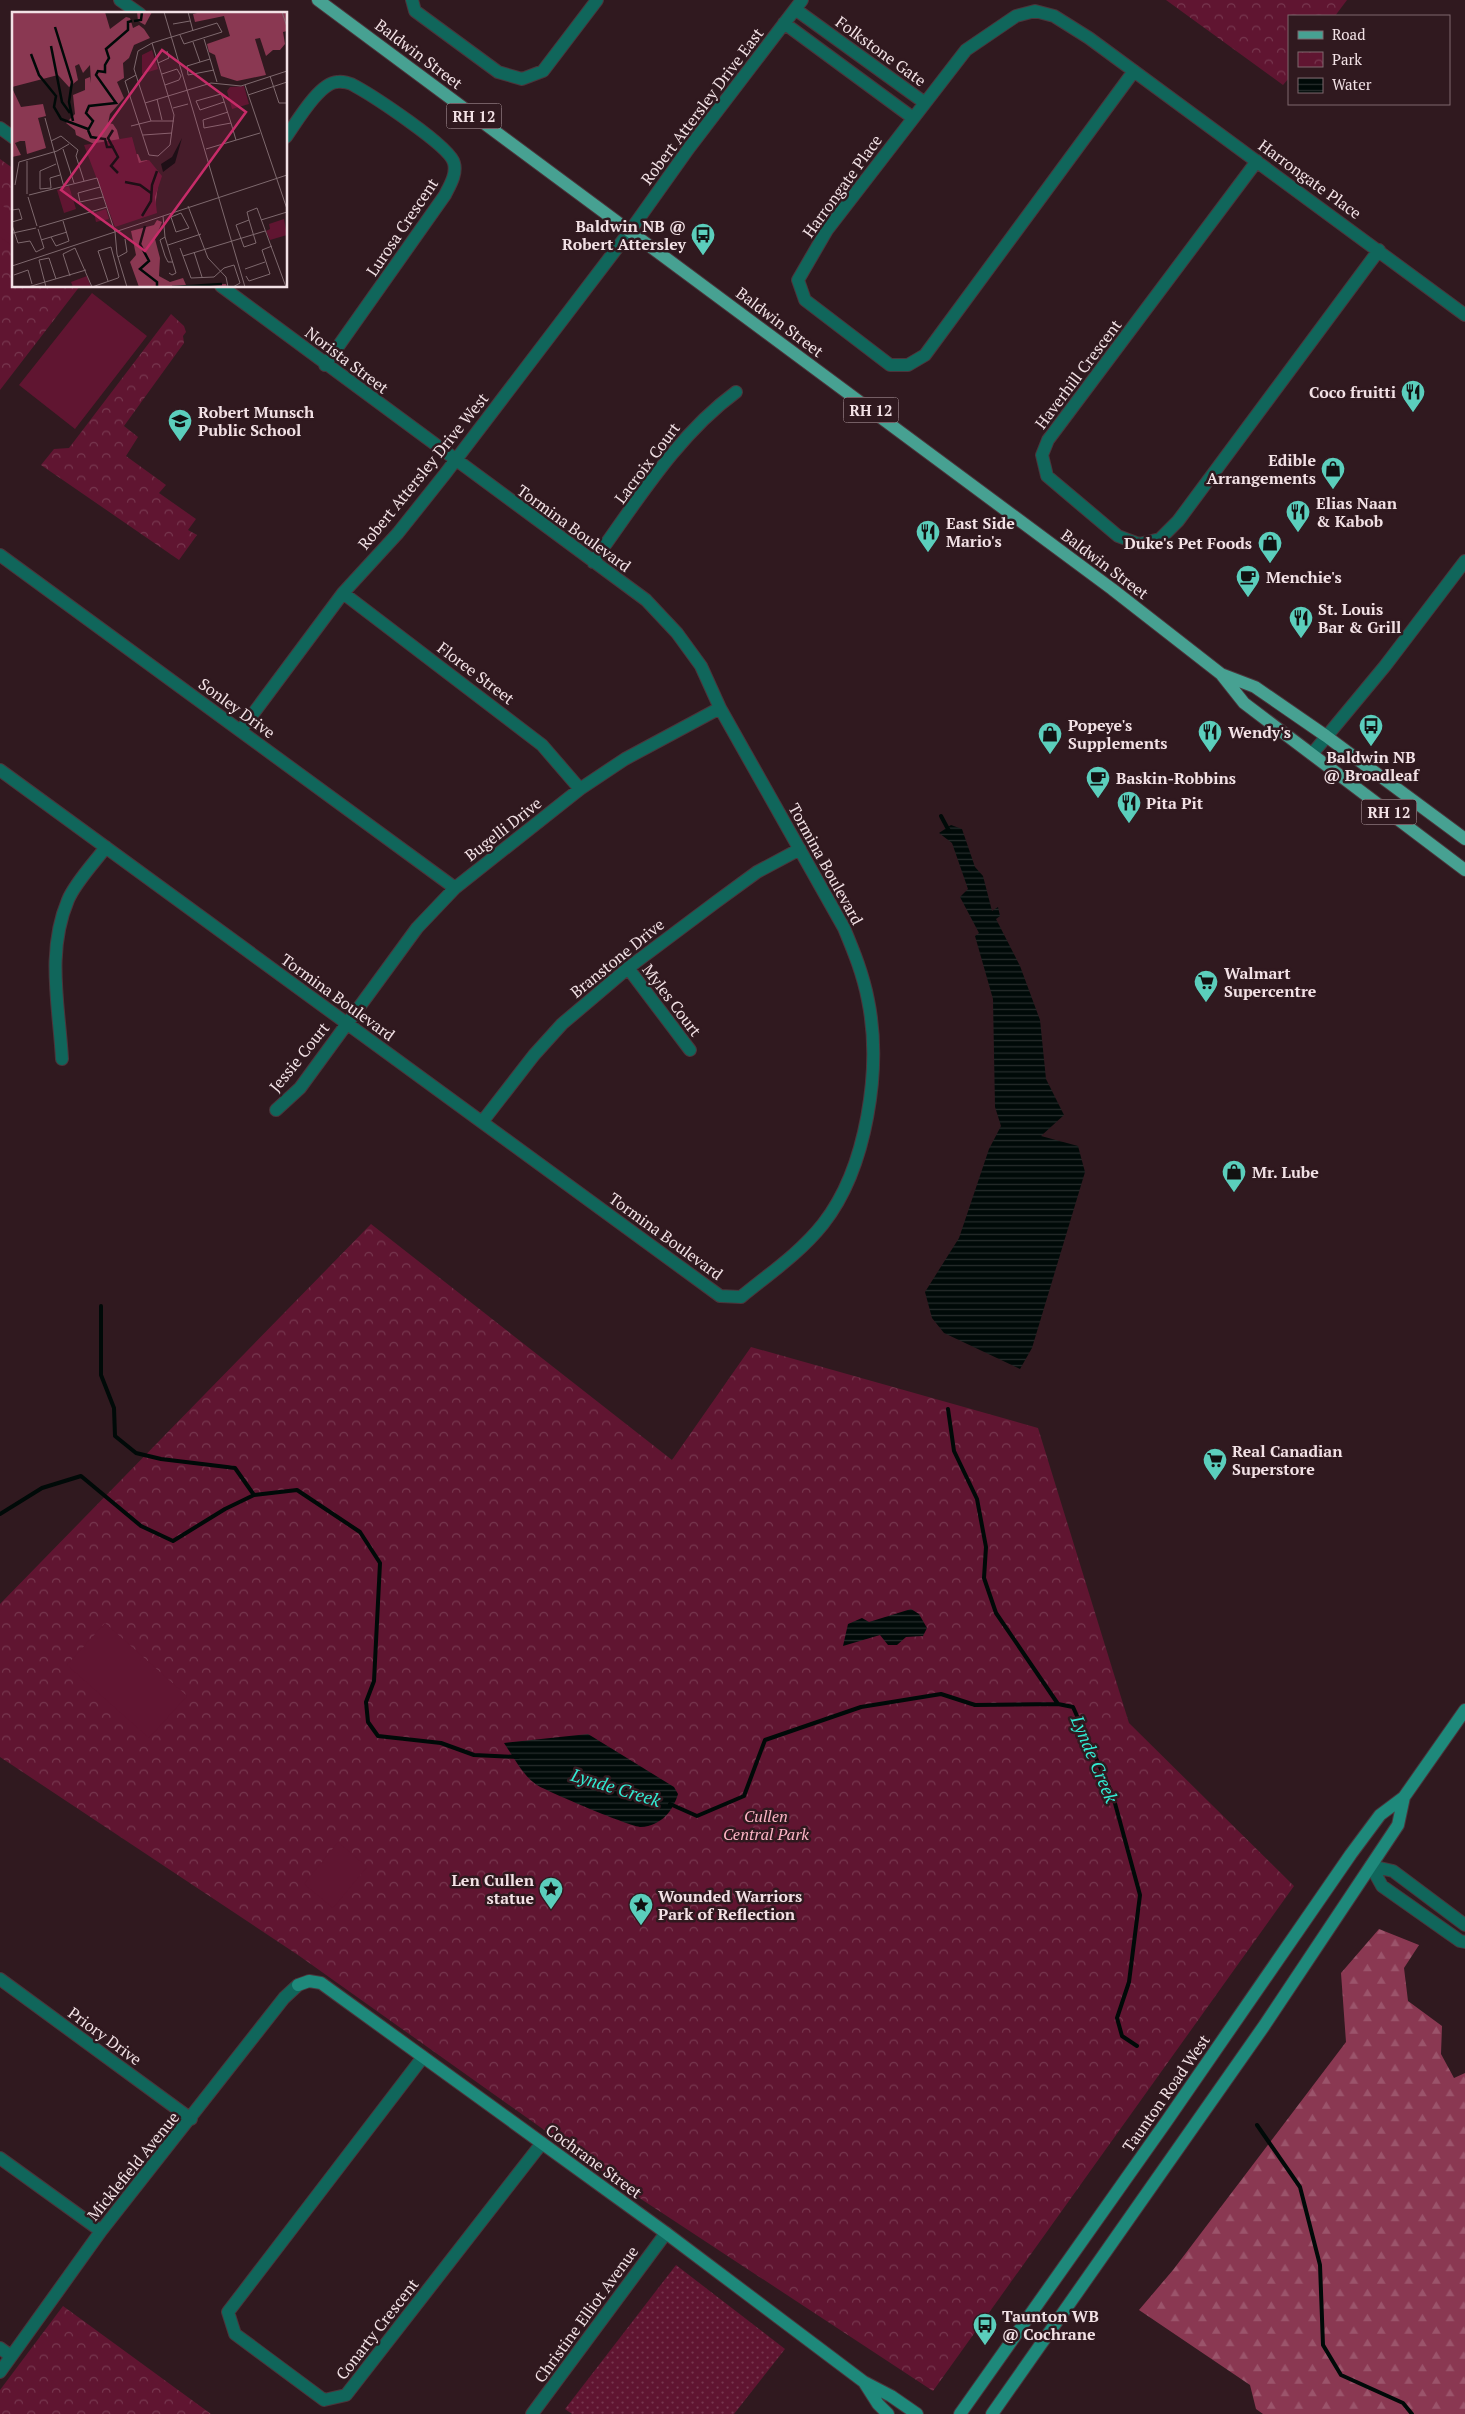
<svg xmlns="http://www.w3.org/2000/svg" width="1465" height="2414" font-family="'PT Serif',serif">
  <defs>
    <pattern id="grass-dots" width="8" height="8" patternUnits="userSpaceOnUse" patternTransform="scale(1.25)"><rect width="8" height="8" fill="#601531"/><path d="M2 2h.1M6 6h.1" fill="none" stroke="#77374f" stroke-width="1.8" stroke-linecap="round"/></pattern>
    <pattern id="forest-firs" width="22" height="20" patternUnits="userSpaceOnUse" patternTransform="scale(1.25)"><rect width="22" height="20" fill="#8a3852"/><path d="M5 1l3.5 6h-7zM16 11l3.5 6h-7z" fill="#9b546b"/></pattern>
    <pattern id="park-crowns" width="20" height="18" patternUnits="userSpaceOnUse" patternTransform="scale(1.25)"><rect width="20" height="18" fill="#601531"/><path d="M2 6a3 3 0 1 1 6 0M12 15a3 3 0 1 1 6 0" fill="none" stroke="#77374f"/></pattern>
    <pattern id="water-rules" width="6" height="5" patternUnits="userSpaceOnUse" patternTransform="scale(1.25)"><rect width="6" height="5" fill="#000a08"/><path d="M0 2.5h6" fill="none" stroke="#262d2c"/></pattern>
  </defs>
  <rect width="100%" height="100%" fill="#30191f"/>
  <path fill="url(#grass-dots)" d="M676 2265 785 2349 734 2414H572L565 2409Z"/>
  <path fill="url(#forest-firs)" d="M1379 1929 1419 1945 1404 1968 1408 2001 1442 2026 1441 2054 1454 2078 1465 2073V2414H1263L1256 2409 1250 2385 1139 2310 1173 2270 1346 2042 1341 1973Z"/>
  <path fill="url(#park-crowns)" d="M1166 0H1347L1335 16H1289V78L1283 85Z
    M0 159 14 169V286H80L0 390Z
    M171 314 184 326 186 332 183 336 184 343 124 426 138 437 126 456 166 485 159 493 196 519 188 530 197 535 179 560 41 465 54 449 69 448Z
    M371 1224 672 1460 751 1347 1038 1428 1129 1723 1294 1886 933 2391 644 2201 298 1955 0 1757V1604Z
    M63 2306 211 2414H0V2390Z"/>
  <path fill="#601531" d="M0 204 14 214V247L0 237Z
    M92 293 147 336 75 429 19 385Z
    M105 1623 187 1696 149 1738 67 1665Z
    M338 1842 367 1867 333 1908 304 1884Z"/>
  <path fill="url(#water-rules)" d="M951 825 962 829 975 867 983 876 992 911 998 907 1000 916 996 919 1020 966 1040 1020 1046 1079 1064 1115 1041 1136 1078 1146 1085 1172 1032 1348 1020 1369 944 1333 932 1318 925 1292 959 1238 989 1149 1001 1126 995 1107 993 999 975 936 979 933 960 897 968 889 952 843 939 833Z
    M911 1609 919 1614 927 1628 923 1636 906 1637 897 1645H888L880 1635 843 1646 848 1624 862 1618 869 1622Z
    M588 1734 674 1787 678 1794C673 1811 661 1826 641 1827 631 1827 548 1792 537 1785 523 1776 513 1756 504 1743Z"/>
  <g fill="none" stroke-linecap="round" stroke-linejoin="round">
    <path stroke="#000a08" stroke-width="4" d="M941 816 949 831
      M101 1306V1375L114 1408 115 1436 136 1453 161 1459 235 1468 254 1495
      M948 1409 954 1451 977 1499 986 1547 984 1578 996 1613 1058 1704
      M0 1514 42 1488 81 1476 141 1526 173 1541 225 1509 254 1495 297 1490 360 1532 380 1563 374 1681 366 1702 368 1722 378 1736 441 1743 474 1755 518 1757
      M670 1804 697 1816 744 1796 765 1740 861 1707 941 1694 975 1705 1058 1704 1073 1707 1113 1796 1140 1895 1129 1982 1117 2018 1122 2036 1137 2046
      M1257 2125 1300 2187 1320 2265 1323 2345 1341 2375 1403 2403 1412 2414"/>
    <defs>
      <path id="street" d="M120 0 140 14
        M412 0 415 11 498 72 522 79 543 71 597 0
        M795 9 925 103
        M784 23 913 118
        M1134 71 925 355 908 365H890L805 300 798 280 827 230 966 50 1016 16 1035 11 1054 16 1089 38 1465 315
        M0 128 14 138
        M286 137C296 123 319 83 337 82 342 81 351 83 355 86 373 96 450 146 454 163 457 174 450 185 445 195L325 365
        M1257 161 1048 440 1042 455 1047 476 1118 536 1139 544 1160 539 1178 521 1379 250
        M0 555 455 888
        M593 562C636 503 676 436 736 392
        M343 593 542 745 580 789
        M241 730 343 593 398 533 445 474 630 231 689 148 802 0
        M1312 754 1385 666 1465 561
        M0 770 720 1296 741 1297C769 1274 800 1253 823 1224 867 1168 882 1068 868 1000 863 974 854 952 844 928L720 708 701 666 677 633 646 600 221 286
        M628 968 690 1050
        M62 1059C59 1005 46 952 68 900 75 883 94 863 106 847
        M276 1110 300 1088 417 928 455 888 580 789 625 759 720 708
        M482 1122 534 1055 562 1024 628 968 716 902 757 872 800 849
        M1371 1866 1382 1886 1460 1941 1465 1942
        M1371 1866 1393 1871 1465 1925
        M0 1979 191 2119
        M423 2057 228 2312 235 2334 324 2400 346 2395 542 2143
        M0 2158 101 2231
        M0 2348 11 2356
        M0 2372 101 2231 284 1998 298 1985
        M532 2414 666 2233"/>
      <path id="secondary" d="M298 1985 309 1981 321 1983 666 2233 864 2382 891 2396 917 2414
        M864 2382 878 2404 888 2414
        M960 2414 1166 2122 1351 1854 1380 1815 1404 1797 1465 1710
        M992 2414 1264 2026 1398 1825 1404 1797"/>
      <path id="primary" d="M318 0 1112 589 1221 674 1244 703 1465 870
        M1221 674 1255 687 1326 736 1465 839"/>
    </defs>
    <use href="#street" stroke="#4b353b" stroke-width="14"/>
    <use href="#secondary" stroke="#4b353b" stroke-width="14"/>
    <use href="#primary" stroke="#4b353b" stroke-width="14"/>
    <use href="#street" stroke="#10665b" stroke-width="12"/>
    <use href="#secondary" stroke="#1e897b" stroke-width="12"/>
    <use href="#primary" stroke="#47a192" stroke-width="12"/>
  </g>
  <defs>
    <symbol id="bus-pin" viewBox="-11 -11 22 30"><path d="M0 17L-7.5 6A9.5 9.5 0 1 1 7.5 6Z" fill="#5bcebc" stroke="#30191f"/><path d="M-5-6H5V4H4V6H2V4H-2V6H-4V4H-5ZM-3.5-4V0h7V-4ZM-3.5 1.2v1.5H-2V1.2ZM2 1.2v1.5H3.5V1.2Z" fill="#111"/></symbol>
    <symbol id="restaurant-pin" viewBox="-11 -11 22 30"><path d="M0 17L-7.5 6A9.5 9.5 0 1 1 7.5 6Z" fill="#5bcebc" stroke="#30191f"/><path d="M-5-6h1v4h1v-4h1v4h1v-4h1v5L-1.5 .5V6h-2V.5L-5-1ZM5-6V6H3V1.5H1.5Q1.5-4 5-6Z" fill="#111"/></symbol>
    <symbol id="school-pin" viewBox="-11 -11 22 30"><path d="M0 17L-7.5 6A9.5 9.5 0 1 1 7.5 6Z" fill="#5bcebc" stroke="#30191f"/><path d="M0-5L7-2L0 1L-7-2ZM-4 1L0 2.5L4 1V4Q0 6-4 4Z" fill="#111"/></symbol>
    <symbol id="shop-pin" viewBox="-11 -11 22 30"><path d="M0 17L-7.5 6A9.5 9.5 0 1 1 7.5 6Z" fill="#5bcebc" stroke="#30191f"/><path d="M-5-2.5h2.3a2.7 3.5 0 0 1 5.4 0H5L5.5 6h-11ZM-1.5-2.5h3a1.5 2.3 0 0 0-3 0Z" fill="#111"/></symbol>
    <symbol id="cafe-pin" viewBox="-11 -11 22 30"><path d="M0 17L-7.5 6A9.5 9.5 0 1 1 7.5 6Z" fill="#5bcebc" stroke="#30191f"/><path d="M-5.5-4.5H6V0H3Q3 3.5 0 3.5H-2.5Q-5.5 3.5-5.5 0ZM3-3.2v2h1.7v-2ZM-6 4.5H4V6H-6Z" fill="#111"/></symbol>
    <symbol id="supermarket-pin" viewBox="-11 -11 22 30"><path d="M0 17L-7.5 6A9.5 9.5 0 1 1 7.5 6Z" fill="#5bcebc" stroke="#30191f"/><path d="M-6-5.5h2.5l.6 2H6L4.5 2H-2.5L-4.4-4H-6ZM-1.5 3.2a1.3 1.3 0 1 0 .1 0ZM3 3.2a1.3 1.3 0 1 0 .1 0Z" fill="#111"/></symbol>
    <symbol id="sight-pin" viewBox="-11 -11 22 30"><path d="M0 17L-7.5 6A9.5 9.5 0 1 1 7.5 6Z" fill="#5bcebc" stroke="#30191f"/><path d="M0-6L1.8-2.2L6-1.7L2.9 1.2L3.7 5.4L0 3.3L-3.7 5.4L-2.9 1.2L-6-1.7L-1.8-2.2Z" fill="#111"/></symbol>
  </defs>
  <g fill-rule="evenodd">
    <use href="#bus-pin" x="689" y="221" width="28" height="38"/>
    <use href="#restaurant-pin" x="1399" y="378" width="28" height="38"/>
    <use href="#school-pin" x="166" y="407" width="28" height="38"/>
    <use href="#shop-pin" x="1319" y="455" width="28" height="38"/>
    <use href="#restaurant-pin" x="1284" y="498" width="28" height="38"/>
    <use href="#restaurant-pin" x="914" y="518" width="28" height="38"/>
    <use href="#shop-pin" x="1256" y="529" width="28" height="38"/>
    <use href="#cafe-pin" x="1234" y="563" width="28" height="38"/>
    <use href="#restaurant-pin" x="1287" y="604" width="28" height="38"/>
    <use href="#bus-pin" x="1357" y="712" width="28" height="38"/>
    <use href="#restaurant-pin" x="1196" y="718" width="28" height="38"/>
    <use href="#shop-pin" x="1036" y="720" width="28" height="38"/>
    <use href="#cafe-pin" x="1084" y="764" width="28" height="38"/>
    <use href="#restaurant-pin" x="1115" y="789" width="28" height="38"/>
    <use href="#supermarket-pin" x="1192" y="968" width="28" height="38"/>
    <use href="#shop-pin" x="1220" y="1158" width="28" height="38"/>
    <use href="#supermarket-pin" x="1201" y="1446" width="28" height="38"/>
    <use href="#sight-pin" x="537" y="1875" width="28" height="38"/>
    <use href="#sight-pin" x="627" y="1891" width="28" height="38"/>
    <use href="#bus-pin" x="971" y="2311" width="28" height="38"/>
  </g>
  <g text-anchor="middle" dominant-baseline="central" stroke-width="5" stroke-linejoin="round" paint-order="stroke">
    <g fill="#30191f" stroke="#b8a5aa" stroke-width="1">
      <rect x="446.5" y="103.5" width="55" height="25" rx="4"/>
      <rect x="843.5" y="397.5" width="55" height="25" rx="4"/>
      <rect x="1361.5" y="799.5" width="55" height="25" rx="4"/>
    </g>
    <g font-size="15" font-weight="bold" fill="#f2e1e5">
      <text x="474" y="116">RH 12</text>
      <text x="871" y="410">RH 12</text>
      <text x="1389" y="812">RH 12</text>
    </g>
    <g font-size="16" fill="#f2e1e5" stroke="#30191f">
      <text transform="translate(881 51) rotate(36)">Folkstone Gate</text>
      <text transform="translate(419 54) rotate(37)">Baldwin Street</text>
      <text transform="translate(702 106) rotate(-53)">Robert Attersley Drive East</text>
      <text transform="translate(1310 179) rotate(36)">Harrongate Place</text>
      <text transform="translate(842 186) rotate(-54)">Harrongate Place</text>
      <text transform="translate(402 227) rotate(-56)">Lurosa Crescent</text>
      <text transform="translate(780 322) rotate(37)">Baldwin Street</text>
      <text transform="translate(347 360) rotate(37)">Norista Street</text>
      <text transform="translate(1078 374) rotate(-53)">Haverhill Crescent</text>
      <text transform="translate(647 463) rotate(-53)">Lacroix Court</text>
      <text transform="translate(423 471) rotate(-51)">Robert Attersley Drive West</text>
      <text transform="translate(574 528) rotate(36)">Tormina Boulevard</text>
      <text transform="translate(1105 564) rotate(37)">Baldwin Street</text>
      <text transform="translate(476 673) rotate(37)">Floree Street</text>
      <text transform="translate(237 708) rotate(36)">Sonley Drive</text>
      <text transform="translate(503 829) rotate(-38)">Bugelli Drive</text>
      <text transform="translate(826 864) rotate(61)">Tormina Boulevard</text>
      <text transform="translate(617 958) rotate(-39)">Branstone Drive</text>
      <text transform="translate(338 997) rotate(36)">Tormina Boulevard</text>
      <text transform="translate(672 1000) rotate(53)">Myles Court</text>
      <text transform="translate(299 1057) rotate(-51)">Jessie Court</text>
      <text transform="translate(666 1236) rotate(36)">Tormina Boulevard</text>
      <text transform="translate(105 2036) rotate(36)">Priory Drive</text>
      <text transform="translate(1166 2093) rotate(-55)">Taunton Road West</text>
      <text transform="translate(594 2161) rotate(36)">Cochrane Street</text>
      <text transform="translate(133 2166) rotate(-51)">Micklefield Avenue</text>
      <text transform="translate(586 2314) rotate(-54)">Christine Elliot Avenue</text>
      <text transform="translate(377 2329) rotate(-52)">Conarty Crescent</text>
    </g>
    <g font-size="16" font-weight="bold" fill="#f2e1e5" stroke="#30191f" text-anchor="start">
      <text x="686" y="226" text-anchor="end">Baldwin NB @<tspan x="686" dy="18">Robert Attersley</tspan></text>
      <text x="1396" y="392" text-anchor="end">Coco fruitti</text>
      <text x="198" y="412">Robert Munsch<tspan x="198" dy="18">Public School</tspan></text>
      <text x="1316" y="460" text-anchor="end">Edible<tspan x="1316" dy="18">Arrangements</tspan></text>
      <text x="1316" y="503">Elias Naan<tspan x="1316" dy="18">&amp; Kabob</tspan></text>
      <text x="946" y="523">East Side<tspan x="946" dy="18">Mario's</tspan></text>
      <text x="1252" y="543" text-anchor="end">Duke's Pet Foods</text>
      <text x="1266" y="577">Menchie's</text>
      <text x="1318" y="609">St. Louis<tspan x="1318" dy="18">Bar &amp; Grill</tspan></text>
      <text x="1068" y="725">Popeye's<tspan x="1068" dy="18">Supplements</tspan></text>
      <text x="1228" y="732">Wendy's</text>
      <text x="1371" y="757" text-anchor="middle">Baldwin NB<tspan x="1371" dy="18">@ Broadleaf</tspan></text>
      <text x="1116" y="778">Baskin-Robbins</text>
      <text x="1146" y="803">Pita Pit</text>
      <text x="1224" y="973">Walmart<tspan x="1224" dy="18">Supercentre</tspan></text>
      <text x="1252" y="1172">Mr. Lube</text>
      <text x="1232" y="1451">Real Canadian<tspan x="1232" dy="18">Superstore</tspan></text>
      <text x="534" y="1880" text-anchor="end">Len Cullen<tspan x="534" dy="18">statue</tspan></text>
      <text x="658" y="1896">Wounded Warriors<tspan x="658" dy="18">Park of Reflection</tspan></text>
      <text x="1002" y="2316">Taunton WB<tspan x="1002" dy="18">@ Cochrane</tspan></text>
    </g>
    <g font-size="16" font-style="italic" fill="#fdb5c6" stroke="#30191f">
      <text x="766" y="1816">Cullen<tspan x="766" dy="18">Central Park</tspan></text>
    </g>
    <g font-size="18" font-style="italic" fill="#32ebd3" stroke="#30191f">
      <text transform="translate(1095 1759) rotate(67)">Lynde Creek</text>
      <text transform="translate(616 1787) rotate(17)">Lynde Creek</text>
    </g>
  </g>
  <g transform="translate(12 12)">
    <rect width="275" height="275" fill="#30191f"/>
    <path d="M94 197 97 207 84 210 82 201Z" fill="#601531"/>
    <path d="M0 0H93L98 17 114 5 118 6 121 16 127 13 132 17 138 26 122 33 117 46 111 51 112 66 105 70 112 86 98 102 96 111 101 112 105 118 112 145 126 142 129 149 135 148 139 152 147 166 143 195 82 132 64 123 63 118 54 111 63 102 61 83 73 78V67L78 65 79 71 78 53 71 61 67 52 63 54 66 68 57 75 46 63 0 75ZM125 0H140L133 13 126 9ZM189 0H275V19L271 20 273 32 268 38H261L254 44 248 26 243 27 254 63 225 69 209 64 203 43 197 40 195 32 218 24 212 4 183 10 181 2ZM0 76 9 95 31 92 34 104 26 106 34 136 15 142 13 129H8L3 131 9 143 0 145ZM145 208 150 210 143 227 148 246 147 264 158 270 171 266 174 273 214 272 215 275H127L118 250 124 243 119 219 142 213Z" fill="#8a3852"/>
    <path d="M140 38 146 57 130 62V43ZM232 74 237 92 220 97 215 79 218 75ZM120 125 127 151 137 148 150 164 143 185 145 201 103 215 72 133ZM57 174 64 197 52 201 45 178ZM272 207 275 223 258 228 254 219 258 217 257 212ZM75 264 79 275H61L59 270Z" fill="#601531"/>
    <path d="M170 126 163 151 151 160 149 152 160 145Z" fill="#000a08"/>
    <path fill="none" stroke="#000a08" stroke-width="2.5" d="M122 9 129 8 130 0M43 15 60 70 57 90 61 109M39 34 50 90 58 101M19 42 27 63 44 84 42 95 49 107 76 117M76 118 81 109 74 101 77 94 104 91 84 63 86 59 93 60V53L97 46 94 37 116 18V10L120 9M76 118 79 125 93 127 95 135H102M101 118 96 126 106 145 99 154 106 161M113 170 128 173 139 181M130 204 139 189 140 173 145 159M133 214 128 232 137 249 128 257 145 270V275M160 275 210 272"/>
    <path fill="none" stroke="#7e696e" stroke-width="1" d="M152 0 233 275M176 0 181 19M270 0 275 15M161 12 178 9M192 27 205 70M181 30 188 50M198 47 175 54 176 63 202 58M146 51 157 46 155 39M150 62 165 57 169 64 167 68 153 73M124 63 113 69 137 143 146 144 158 133 162 103 140 31M258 64 267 91H275M233 73 275 197M236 83 275 70M145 87 150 108M212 90 188 98 184 89 209 82 211 86 219 111 224 128M133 91 199 71 229 74 275 59M161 96 176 92M216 100 191 108 192 116 219 111M33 106 52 175M139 109 122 57 126 39 140 31 205 11 210 20 172 32 168 23M119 114 139 109H162M131 123 160 121M39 129 49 124 66 138 64 144 72 169M51 137 62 171M194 137 248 121M15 149V182M44 152 28 159V177L39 176 38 166 48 163M3 173 7 150 45 139 57 132M88 175 66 181 68 190 91 185M17 183 85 166 103 220 105 242 115 275M16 185 25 214M176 194 196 246 214 265 216 275M0 198 7 197 10 207 0 210M169 201 177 216 164 220 159 205ZM151 204 153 225 164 261 160 263 157 261M237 208 235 200 245 196 274 275M237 208 244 231 232 235 224 213ZM249 208 275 200M0 213 6 231 18 229 24 240 32 236 26 217M27 215 95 195M1 221 24 216M39 225 44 234 57 229 51 209M153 225 148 228 153 244 156 250H161M29 228 55 220M156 233 189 222M168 236 179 266 202 265 212 256 222 253 228 271 221 275M182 240 190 265M171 244 253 219M106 245 115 240 113 227M0 254 275 163M233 257 253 250M2 263 16 258 20 272M58 264 51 242 63 236 80 275 106 266 107 265 99 235 86 239 96 269M234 264 237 269 258 262 250 238 260 234M16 275 74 258M34 275 27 248 37 246 44 267"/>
    <path fill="#c72c69" fill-opacity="0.15" stroke="#c72c69" stroke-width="2.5" d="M150 38 234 100 133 239 49 178Z"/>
    <rect width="275" height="275" fill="none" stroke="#f2e1e5" stroke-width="2.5"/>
  </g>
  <rect x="1288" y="15" width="162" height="90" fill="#30191f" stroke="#7e696e"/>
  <rect x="1298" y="31" width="25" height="8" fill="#47a192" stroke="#7e696e"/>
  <text x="1332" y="40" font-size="15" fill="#f2e1e5">Road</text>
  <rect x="1298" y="52" width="25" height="15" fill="url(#park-crowns)" stroke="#7e696e"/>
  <text x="1332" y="65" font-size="15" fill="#f2e1e5">Park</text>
  <rect x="1298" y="78" width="25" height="15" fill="url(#water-rules)" stroke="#7e696e"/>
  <text x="1332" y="90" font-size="15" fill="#f2e1e5">Water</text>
</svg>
